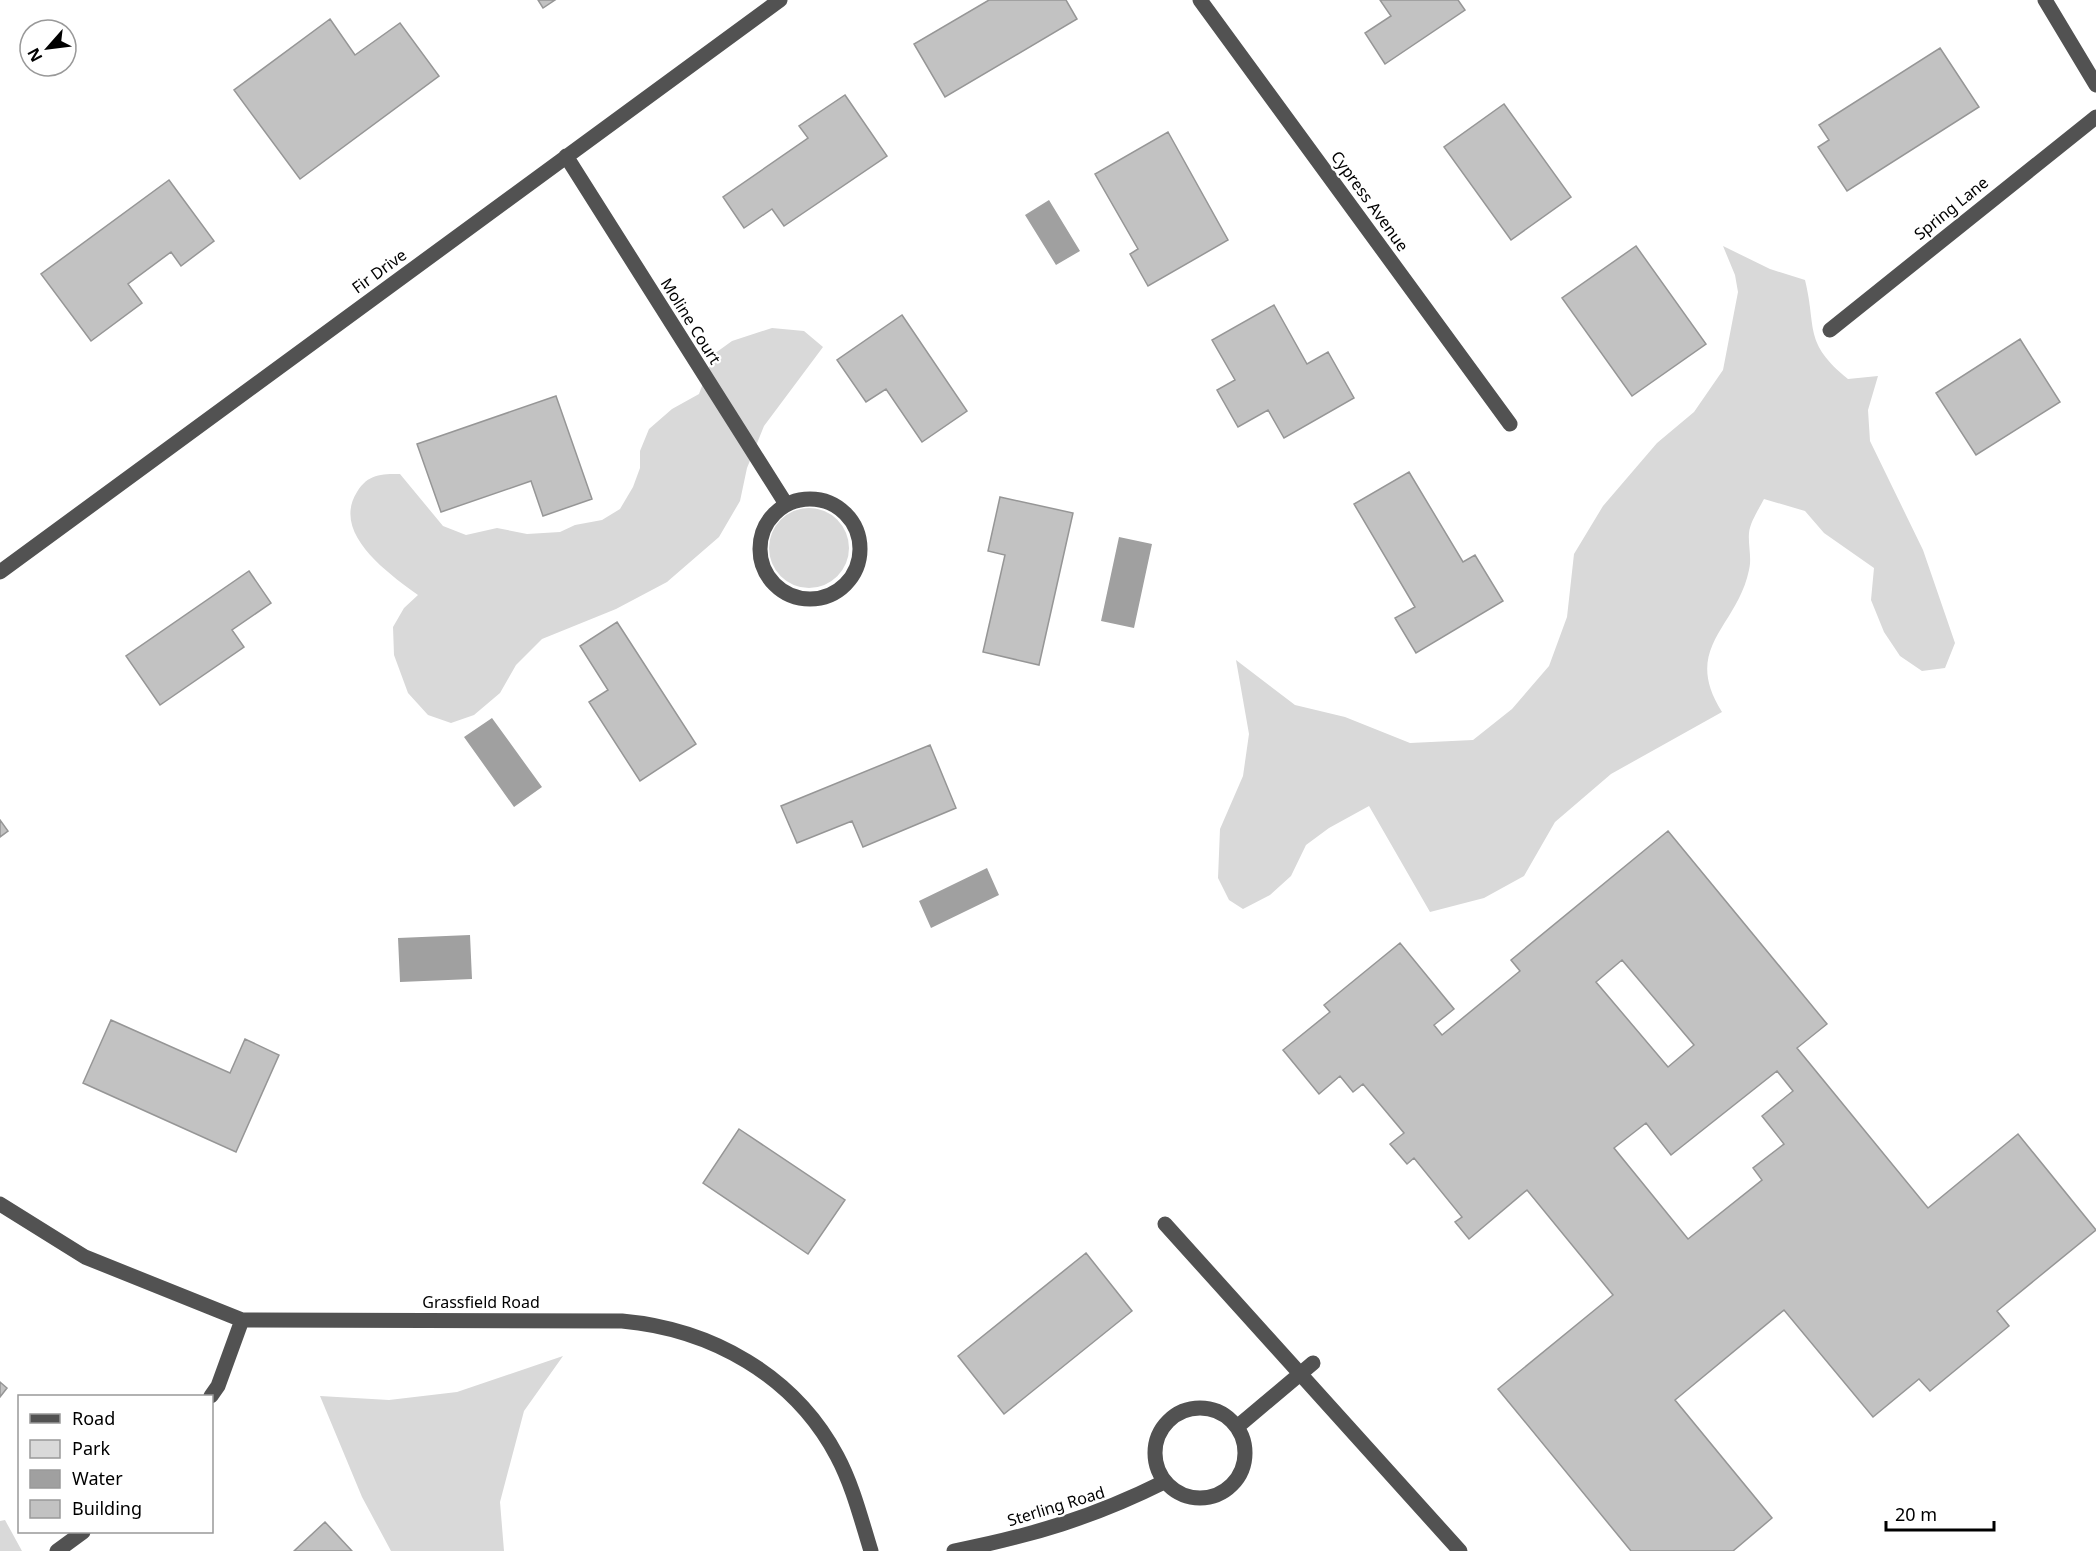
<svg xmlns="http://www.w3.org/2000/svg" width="2096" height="1551" font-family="'Noto Sans',sans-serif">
  <rect width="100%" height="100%" fill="#fff"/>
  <path fill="#d9d9d9" d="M1723 246 1770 269 1805 280C1817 329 1803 342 1848 379L1878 376 1868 410 1870 441 1923 550 1955 643 1945 668 1922 671 1900 656 1884 632 1871 600 1874 568 1824 533 1805 511 1764 499C1759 509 1750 522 1749 533 1748 545 1752 558 1749 570 1737 628 1681 647 1722 712L1611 774 1555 822 1524 876 1484 898 1430 912 1369 806 1329 828 1306 845 1291 876 1270 895 1243 909 1229 900 1218 878 1220 829 1243 776 1249 734 1236 660 1295 705 1345 717 1410 743 1473 740 1512 709 1549 666 1567 617 1574 554 1603 506 1657 443 1694 412 1723 370 1738 292 1735 275Z
    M772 328 804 331 823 347 764 426 747 468 740 501 719 537 667 582 616 609 542 639 516 665 500 693 474 715 451 723 428 715 408 693 394 655 393 627 404 608 418 595C388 573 331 533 357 492 368 474 381 474 400 474L443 526 466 535 497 528 527 534 560 532 575 525 602 520 620 509 633 487 640 468V451L649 429 672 409 699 394 714 354 732 341Z
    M769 548a40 40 0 1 1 80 0a40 40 0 1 1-80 0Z
    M563 1356 524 1411 500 1502 504 1551H391L362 1497 320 1396 389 1400 457 1392Z
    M5 1520 22 1551H0V1521Z"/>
  <path fill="#a0a0a0" d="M1049 200 1080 251 1056 265 1025 215Z
    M1119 537 1152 544 1134 628 1101 621Z
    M492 718 542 787 514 807 464 737Z
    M987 868 999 895 931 928 919 901Z
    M470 935 472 979 400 982 398 938Z"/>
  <path fill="#c2c2c2" stroke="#969696" stroke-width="1.5" fill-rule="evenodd" d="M538 0H555L543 8Z
    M989 0H1066L1077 19 945 97 914 44Z
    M1380 0H1458L1465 10 1385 64 1365 33 1391 16Z
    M330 19 355 55 400 23 439 76 300 179 234 90Z
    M1940 48 1979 107 1847 191 1818 147 1829 140 1819 125Z
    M845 95 887 156 784 226 772 209 744 228 723 197 808 138 799 126Z
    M1504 104 1571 197 1511 240 1444 147Z
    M1168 132 1228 240 1148 286 1130 254 1138 249 1095 174Z
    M169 180 214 241 181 266 171 252 128 284 142 303 91 341 41 274Z
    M1636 246 1706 344 1632 396 1562 298Z
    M1274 305 1307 364 1328 352 1354 398 1284 438 1268 410 1238 427 1217 390 1235 380 1212 340Z
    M902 315 967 411 922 442 886 389 866 402 837 360Z
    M2020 339 2060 402 1976 455 1936 393Z
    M556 396 592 499 543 516 531 481 441 512 417 444Z
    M1409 472 1463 562 1475 555 1503 601 1416 653 1395 618 1415 607 1354 504Z
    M1000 497 1073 513 1039 665 983 652 1005 555 988 551Z
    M249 571 271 603 232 630 244 647 160 705 126 656Z
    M617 622 696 744 640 781 589 702 608 690 580 646Z
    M930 745 956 808 863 847 852 821 797 843 781 806Z
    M0 820 8 831 0 837Z
    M1668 831 1827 1024 1797 1048 1928 1208 2018 1134 2096 1230 1997 1311 2009 1326 1930 1391 1919 1379 1873 1417 1784 1310 1675 1400 1772 1518 1733 1551H1631L1498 1389 1613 1295 1527 1190 1469 1239 1455 1222 1462 1217 1414 1158 1407 1164 1390 1144 1404 1133 1363 1084 1353 1092 1340 1076 1319 1094 1283 1050 1330 1012 1324 1005 1400 943 1454 1009 1434 1025 1442 1035 1520 971 1511 960ZM1622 960 1694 1045 1668 1067 1596 982ZM1777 1071 1793 1091 1762 1116 1784 1144 1753 1168 1762 1180 1688 1239 1614 1148 1646 1123 1671 1155Z
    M111 1020 230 1073 245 1039 279 1055 236 1152 83 1083Z
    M739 1129 845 1200 808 1254 703 1183Z
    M1086 1253 1132 1311 1004 1414 958 1356Z
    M0 1382 7 1388 0 1397Z
    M325 1522 352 1551H294Z"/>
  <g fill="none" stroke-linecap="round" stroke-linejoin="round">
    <path stroke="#525252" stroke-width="15" d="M1200 0 1510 424
      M2045 0 2096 85
      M566 156 786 504
      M1830 330 2096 117
      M760 549a50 50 0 1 1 100 0a50 50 0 1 1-100 0Z
      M0 572 780 0
      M0 1204 85 1257 242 1320 622 1321C711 1329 794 1375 837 1456 853 1486 861 1519 871 1551
      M1165 1224 1460 1551
      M211 1396 218 1386 242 1320
      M1155 1453a45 45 0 1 1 90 0a45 45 0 1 1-90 0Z
      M1237 1427 1313 1363
      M57 1551 83 1532
      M954 1551C1031 1536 1094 1517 1164 1482"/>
  </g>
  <g text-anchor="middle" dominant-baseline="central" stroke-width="4.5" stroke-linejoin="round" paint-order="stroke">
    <g font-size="16" fill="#000" stroke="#fff">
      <text transform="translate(1370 201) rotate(54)">Cypress Avenue</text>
      <text transform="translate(1951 208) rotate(-39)">Spring Lane</text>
      <text transform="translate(379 271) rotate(-36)">Fir Drive</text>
      <text transform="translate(691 321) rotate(58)">Moline Court</text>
      <text x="481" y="1302">Grassfield Road</text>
      <text transform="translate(1056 1506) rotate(-17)">Sterling Road</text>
    </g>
  </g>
  <rect x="18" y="1395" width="195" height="138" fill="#ffffff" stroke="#999999" stroke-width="1.5"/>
  <rect x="30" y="1414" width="30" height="9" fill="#525252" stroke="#999999" stroke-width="1.5"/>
  <text x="72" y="1425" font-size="18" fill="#000000">Road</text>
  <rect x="30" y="1440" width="30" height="18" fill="#d9d9d9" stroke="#999999" stroke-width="1.5"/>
  <text x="72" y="1455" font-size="18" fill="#000000">Park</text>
  <rect x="30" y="1470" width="30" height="18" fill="#a0a0a0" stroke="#999999" stroke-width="1.5"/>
  <text x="72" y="1485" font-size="18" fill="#000000">Water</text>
  <rect x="30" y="1500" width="30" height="18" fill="#c2c2c2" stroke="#999999" stroke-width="1.5"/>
  <text x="72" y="1515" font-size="18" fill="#000000">Building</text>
  <g transform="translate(48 48) rotate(242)"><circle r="28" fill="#ffffff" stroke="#999999" stroke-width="1.5"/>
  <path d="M0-4.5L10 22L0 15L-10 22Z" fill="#000000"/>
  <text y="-9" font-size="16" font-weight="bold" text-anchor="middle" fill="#000000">N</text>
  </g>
  <path d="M1886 1521v9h108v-9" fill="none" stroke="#000000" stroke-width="3"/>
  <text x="1895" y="1521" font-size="18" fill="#000000" stroke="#ffffff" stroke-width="4.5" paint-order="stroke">20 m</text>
</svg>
